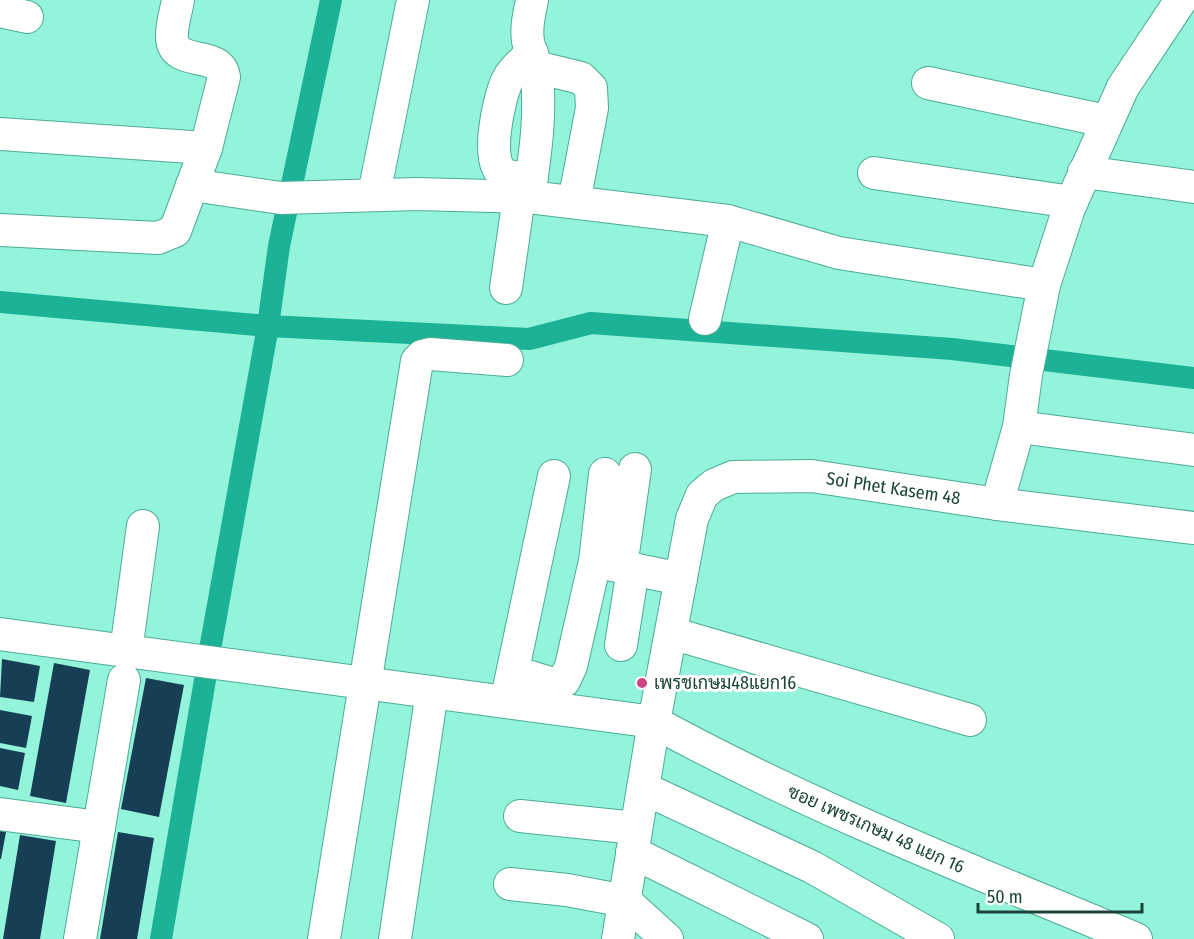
<svg xmlns="http://www.w3.org/2000/svg" width="1194" height="939" font-family="'Fira Sans Condensed',Sarabun,sans-serif">
  <rect width="100%" height="100%" fill="#94f4db"/>
  <g fill="none" stroke-linecap="round" stroke-linejoin="round">
    <path stroke="#1bb295" stroke-width="22" d="M0 302 268 326 529 339 591 323 952 349 1194 378
      M211 644 268 326 279 246 331 0
      M161 939 205 680"/>
  </g>
  <path fill="#163f55" d="M2 659 40 666 34 702 0 697Z
    M54 663 90 670 66 803 30 796Z
    M146 678 184 685 159 817 121 809Z
    M0 710 32 716 26 748 0 743Z
    M0 748 25 753 18 790 0 786Z
    M0 831 6 832 1 859H0Z
    M118 832 154 838 137 939H100Z
    M20 835 56 841 40 939H3Z"/>
  <g fill="none" stroke-linecap="round" stroke-linejoin="round">
    <defs>
      <g id="minor">
        <path d="M0 11 27 17"/>
        <path d="M536 67 581 78 591 88 592 108 574 202"/>
        <path d="M928 83 1106 121"/>
        <path d="M0 134 206 148"/>
        <path d="M1084 172 1194 187"/>
        <path d="M874 173 1072 202"/>
        <path d="M531 179C523 178 511 178 504 174 484 164 499 98 507 81 512 70 523 62 532 53"/>
        <path d="M192 185 281 198 417 194 529 197 728 221 839 253 1044 285"/>
        <path d="M374 194 413 0"/>
        <path d="M529 197C535 155 542 111 536 68 535 60 531 53 529 46 525 31 529 15 532 0"/>
        <path d="M0 230 158 238 175 231 206 148 224 77C220 49 174 68 172 38 171 26 176 12 178 0"/>
        <path d="M506 288 519 197"/>
        <path d="M705 319 728 221"/>
        <path d="M1019 427 1194 450"/>
        <path d="M997 504 1019 427 1026 375 1044 285 1069 208 1123 87 1181 0"/>
        <path d="M603 563 681 579"/>
        <path d="M621 567 635 469"/>
        <path d="M671 633 970 720"/>
        <path d="M0 634 654 722C809 807 973 871 1136 939"/>
        <path d="M621 645 633 569"/>
        <path d="M126 651 143 526"/>
        <path d="M517 673 557 685 564 681 571 666 595 561 605 474"/>
        <path d="M508 693 554 476"/>
        <path d="M643 788 812 867 938 939"/>
        <path d="M0 814 99 827"/>
        <path d="M520 816 636 828"/>
        <path d="M632 852 807 939"/>
        <path d="M510 884 567 890 625 901 667 939"/>
        <path d="M80 939 124 680"/>
        <path d="M324 939 417 361 422 356 430 354 507 360"/>
        <path d="M395 939 432 692"/>
        <path id="s1" d="M618 939 654 722 692 519 702 495 714 485 733 477 812 476 997 504 1194 528"/>
      </g>
    </defs>
    <use href="#minor" stroke="#4bac95" stroke-width="34"/>
    <use href="#minor" stroke="#fff" stroke-width="32"/>
  </g>
  <circle fill="#cd4684" stroke="#fff" stroke-width="2" cx="642" cy="683" r="6"/>
  <g text-anchor="middle" dominant-baseline="central" stroke-width="6" stroke-linejoin="round" paint-order="stroke">
    <g font-size="18" fill="#1a4339" stroke="#fff">
      <text stroke="none"><textPath href="#s1" startOffset="650">Soi Phet Kasem 48</textPath></text>
      <text transform="translate(876 829) rotate(24)">ซอย เพชรเกษม 48 แยก 16</text>
    </g>
    <g font-size="18" fill="#1a4339" stroke="#fff" text-anchor="start">
      <text x="654" y="683">เพรชเกษม48แยก16</text>
    </g>
  </g>
  <path d="M978 903v9h164v-9" fill="none" stroke="#1a4339" stroke-width="3"/>
  <text x="987" y="903" font-size="18" fill="#1a4339" stroke="#ffffff" stroke-width="4.5" paint-order="stroke">50 m</text>
</svg>
